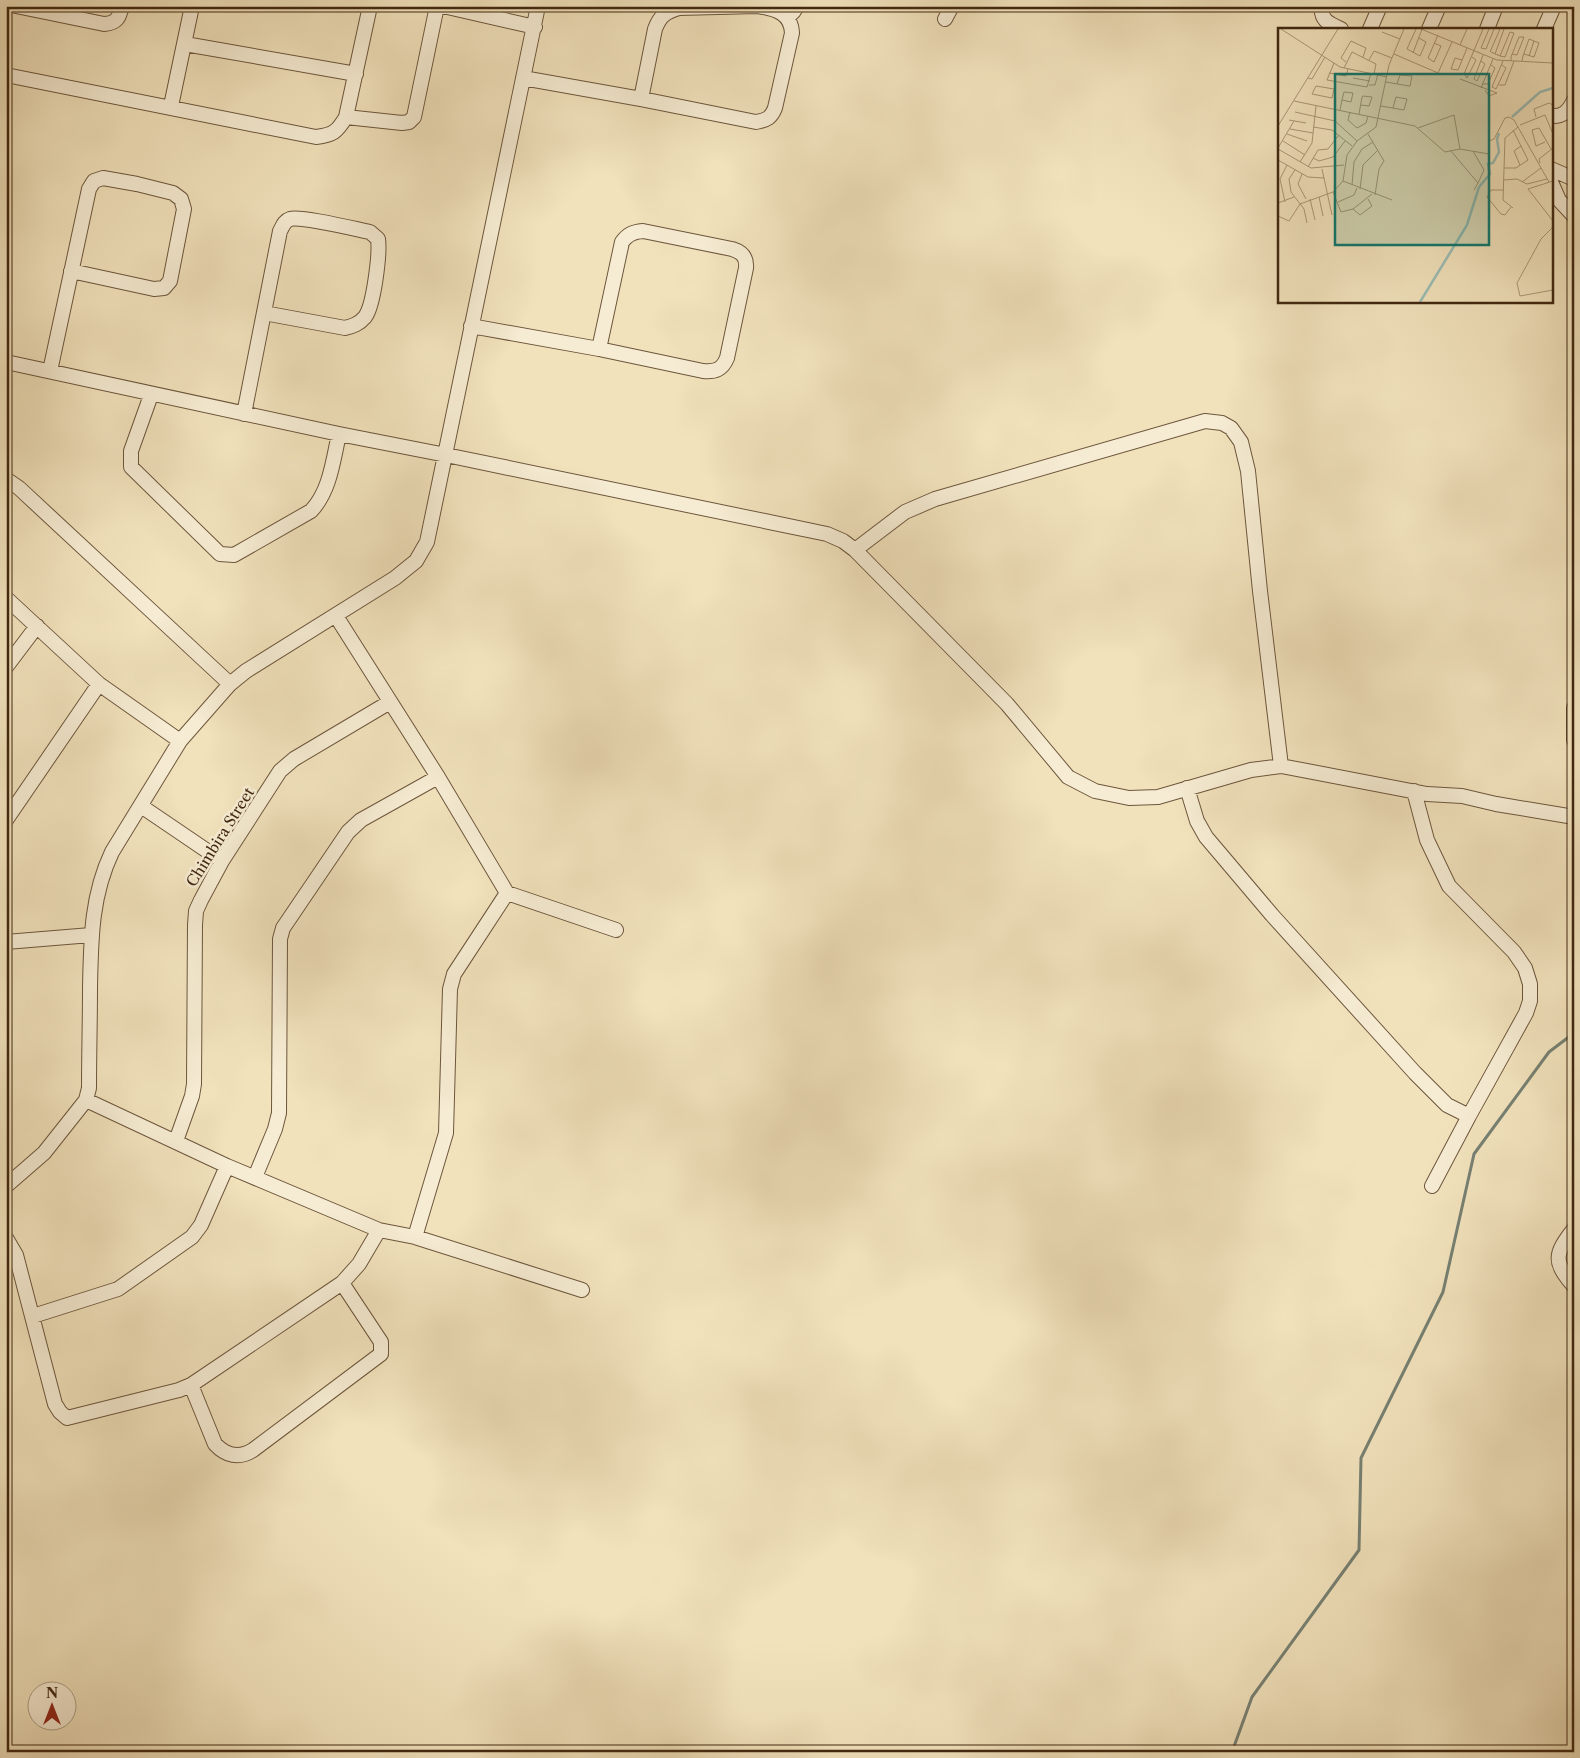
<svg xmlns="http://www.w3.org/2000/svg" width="1580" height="1758" font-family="'Libre Caslon Text',serif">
  <rect width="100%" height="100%" fill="#f1e2bc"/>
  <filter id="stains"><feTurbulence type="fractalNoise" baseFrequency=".004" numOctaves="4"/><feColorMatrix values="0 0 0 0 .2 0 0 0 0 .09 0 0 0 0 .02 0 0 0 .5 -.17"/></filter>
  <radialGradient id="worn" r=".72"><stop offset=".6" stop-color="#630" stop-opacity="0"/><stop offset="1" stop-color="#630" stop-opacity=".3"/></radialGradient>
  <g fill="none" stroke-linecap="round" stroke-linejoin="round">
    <path stroke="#778173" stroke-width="3" d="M1574 922V926
      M1232 1752 1252 1697 1359 1550 1361 1458 1443 1292 1474 1154 1549 1052 1574 1033"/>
    <defs>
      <path id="minor" d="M16 6 104 24C117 23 119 18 122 6
        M443 6 535 27
        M1322 6C1320 21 1330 24 1341 29
        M787 18 794 11 797 6
        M945 19 952 6
        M1370 29 1380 6
        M1429 29 1439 6
        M1487 29 1496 6
        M1544 29 1554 6
        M185 44 356 74
        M6 75 316 137C333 135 337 132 346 117L370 6
        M523 78 641 99 756 122C767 120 771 118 775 108L792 33C791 13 776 9 758 6L679 8C665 12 660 16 655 29L641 99
        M171 106 192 6
        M1551 116C1563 117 1569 111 1574 100
        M346 117 402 123 409 122 414 117 437 6
        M1551 169 1574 179
        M1551 182 1559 200 1574 216
        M471 326 599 349 703 371C715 372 722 370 727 358L746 268C747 257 742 252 732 249L643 231C633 232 628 234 622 242L599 349
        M6 362 339 434 446 455 827 534 843 541 855 550 1007 704 1068 777 1095 791 1129 798 1158 797 1251 770 1281 766 1427 794 1462 796 1496 804 1574 817
        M50 371 89 189 94 181 103 178 137 184 173 193 181 199 184 209 170 281 164 288 154 289 71 271
        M151 395 131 451V467L220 554 234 555 311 511C330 491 333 461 339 434
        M244 414 280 231C283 226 284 221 290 219 302 216 355 229 370 232L378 239C380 253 374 305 365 317 359 324 353 326 345 328L264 313
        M6 479 19 488 230 684
        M855 550 905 512 935 499 1205 421 1222 423 1231 428 1241 442 1248 471 1260 591 1281 766
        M6 598 99 684 180 741
        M336 616 438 777 507 893 454 974 450 989 446 1133 415 1237
        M6 667 37 626
        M1574 708V740
        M1187 788 1197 821 1206 837 1272 915 1415 1073 1447 1105 1469 1116 1432 1186
        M1414 791 1427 840 1449 886 1514 952 1525 968 1530 984V1001L1526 1013 1469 1116
        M141 806 222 861
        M6 820 99 684
        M507 893 616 930
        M6 942 91 935
        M86 1100 227 1166 379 1230 415 1237 582 1290
        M176 1141 192 1096 194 1084 195 925 196 911 201 900 222 861 280 771 294 759 390 702
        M255 1177 275 1129 279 1113 280 939 283 928 348 832 361 820 438 777
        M6 1186 44 1153 86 1100 89 1088C89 1054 90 1021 90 988 91 940 91 896 112 852L180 741 230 684 246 671 395 578 416 561 427 542 538 6
        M1574 1229C1554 1254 1553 1262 1574 1286
        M6 1238 16 1255 55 1404 60 1412 67 1418 179 1390 191 1385 342 1283 359 1264 379 1230
        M33 1316 118 1289 192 1237 201 1225 227 1166
        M191 1385 215 1444C226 1456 239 1459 253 1450L381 1354V1342L342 1283"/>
    </defs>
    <use href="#minor" stroke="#6d563c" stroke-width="16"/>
    <use href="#minor" stroke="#f6ecd3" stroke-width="14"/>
  </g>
  <g text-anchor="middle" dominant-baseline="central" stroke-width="5" stroke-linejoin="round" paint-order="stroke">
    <g font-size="15" fill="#412811" stroke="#f6ecd3">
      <text transform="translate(220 837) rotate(-58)">Chimbira Street</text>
    </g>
  </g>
  <g transform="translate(1278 28)">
    <rect width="275" height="275" fill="#f1e2bc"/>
    <path fill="none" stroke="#9bbdb4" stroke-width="2.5" d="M234 89 262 64 275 60M142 274 189 197 201 159 212 146 210 136 215 135 221 124 219 111 221 105"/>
    <path fill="none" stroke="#ab9878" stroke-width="1" d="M3 1 62 39 109 49M138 1 129 21 142 28 148 14 141 10M143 1 219 32 275 35M104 4 122 11M156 15 163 18 156 34 150 30 160 7M182 17 189 1M203 20 208 21 216 1M203 20 211 1M212 24 222 1M213 24 222 28 232 4 236 5 227 29 222 28M135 25 144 1M116 26 160 45 174 14M217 26 226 1M251 28 256 13M194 29 198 32 189 50 186 46 205 1M91 32 96 23 114 30M184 32 177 30 173 41 180 42 189 20M203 33 207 36 199 53 196 51 205 27M233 33V29L241 9H246L239 27 234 26M244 33 245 28 251 11 261 15 256 29 246 26M68 34 63 30 73 13 88 20 85 29M56 35 49 52 89 59 93 45M224 37 228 40 218 61 214 59 225 33M66 40 74 24 98 36 96 46M51 45 68 48 70 41M30 50 34 51 47 29M75 50 92 53M182 51 219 65 211 68 207 62M108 54 131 58H132L134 48 122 47 119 56M204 56H210L217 40 213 37M91 57H97L100 46M221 57H227L236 33M38 58 56 61 54 70 34 66ZM203 60 215 31M16 73 137 98 167 124 182 121 211 126V113L216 111 227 90 231 89 236 92 271 154M103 78 126 82 129 71 118 69 115 80M62 82 64 72 66 64 75 65 73 74 64 72M17 84 57 93 79 113M72 84 70 92 79 100 88 95 90 88M81 86 84 69 85 68 94 69 91 78 83 77M258 89 256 81 271 75 275 77M11 92 28 95M242 97 267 87 275 106M0 98 60 1M35 99 54 102 74 118M140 100 176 87 182 121M12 101 35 105M9 106 29 113M90 106 106 133 101 141 97 167M5 113 27 127M267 114 258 118 254 102 261 100 273 121M0 120 16 93M0 121 33 140 66 137M173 123 200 155 196 162M195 123 206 142 200 155M35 130 41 133 55 129 67 113M0 132 30 149 46 150M22 134 34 115 38 78M262 135 261 131 275 120M242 137 236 123 243 118M30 139 40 122 50 121 61 107M226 140H238L250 132 235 102M44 141 54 187M17 142 11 151 13 164 26 181 29 195M24 146 20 156 28 171M226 152 239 151 249 156 269 151M65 153 114 172M275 153 250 161 275 193M244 154 263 140M74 157 76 134 84 121 95 114M82 161 85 137 100 122M225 162H213L209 169 223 186 227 187 233 179M55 164 63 184 75 181 94 166M41 169 45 188M32 171 37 192M7 174 2 151 9 137M60 174 76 167 79 160M0 175 16 169M235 180 225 172 227 110 240 99M75 181 82 187 94 178 90 171M0 188 11 193 22 176 55 164 65 153 69 127 79 113 98 99 111 37 126 1M275 199 263 211 239 255 242 268 275 262"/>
    <path fill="#0f766e" fill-opacity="0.15" stroke="#0f766e" stroke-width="2.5" d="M57 46H211V217H57Z"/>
    <rect width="275" height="275" fill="none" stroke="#412811" stroke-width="2.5"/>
  </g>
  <rect width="1580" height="1758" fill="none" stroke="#f1e2bc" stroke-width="25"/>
  <rect x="8" y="8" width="1565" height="1743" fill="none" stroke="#412811" stroke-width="2.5"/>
  <rect x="12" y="12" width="1555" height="1733" fill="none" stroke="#412811"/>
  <g transform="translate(52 1706)"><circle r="24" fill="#f6ecd3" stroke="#ae9e85"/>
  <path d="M0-4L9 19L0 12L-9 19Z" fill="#8f2418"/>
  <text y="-8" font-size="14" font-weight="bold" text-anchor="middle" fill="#412811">N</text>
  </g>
  <rect width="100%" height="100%" filter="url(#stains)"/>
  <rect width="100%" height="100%" fill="url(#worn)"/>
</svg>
